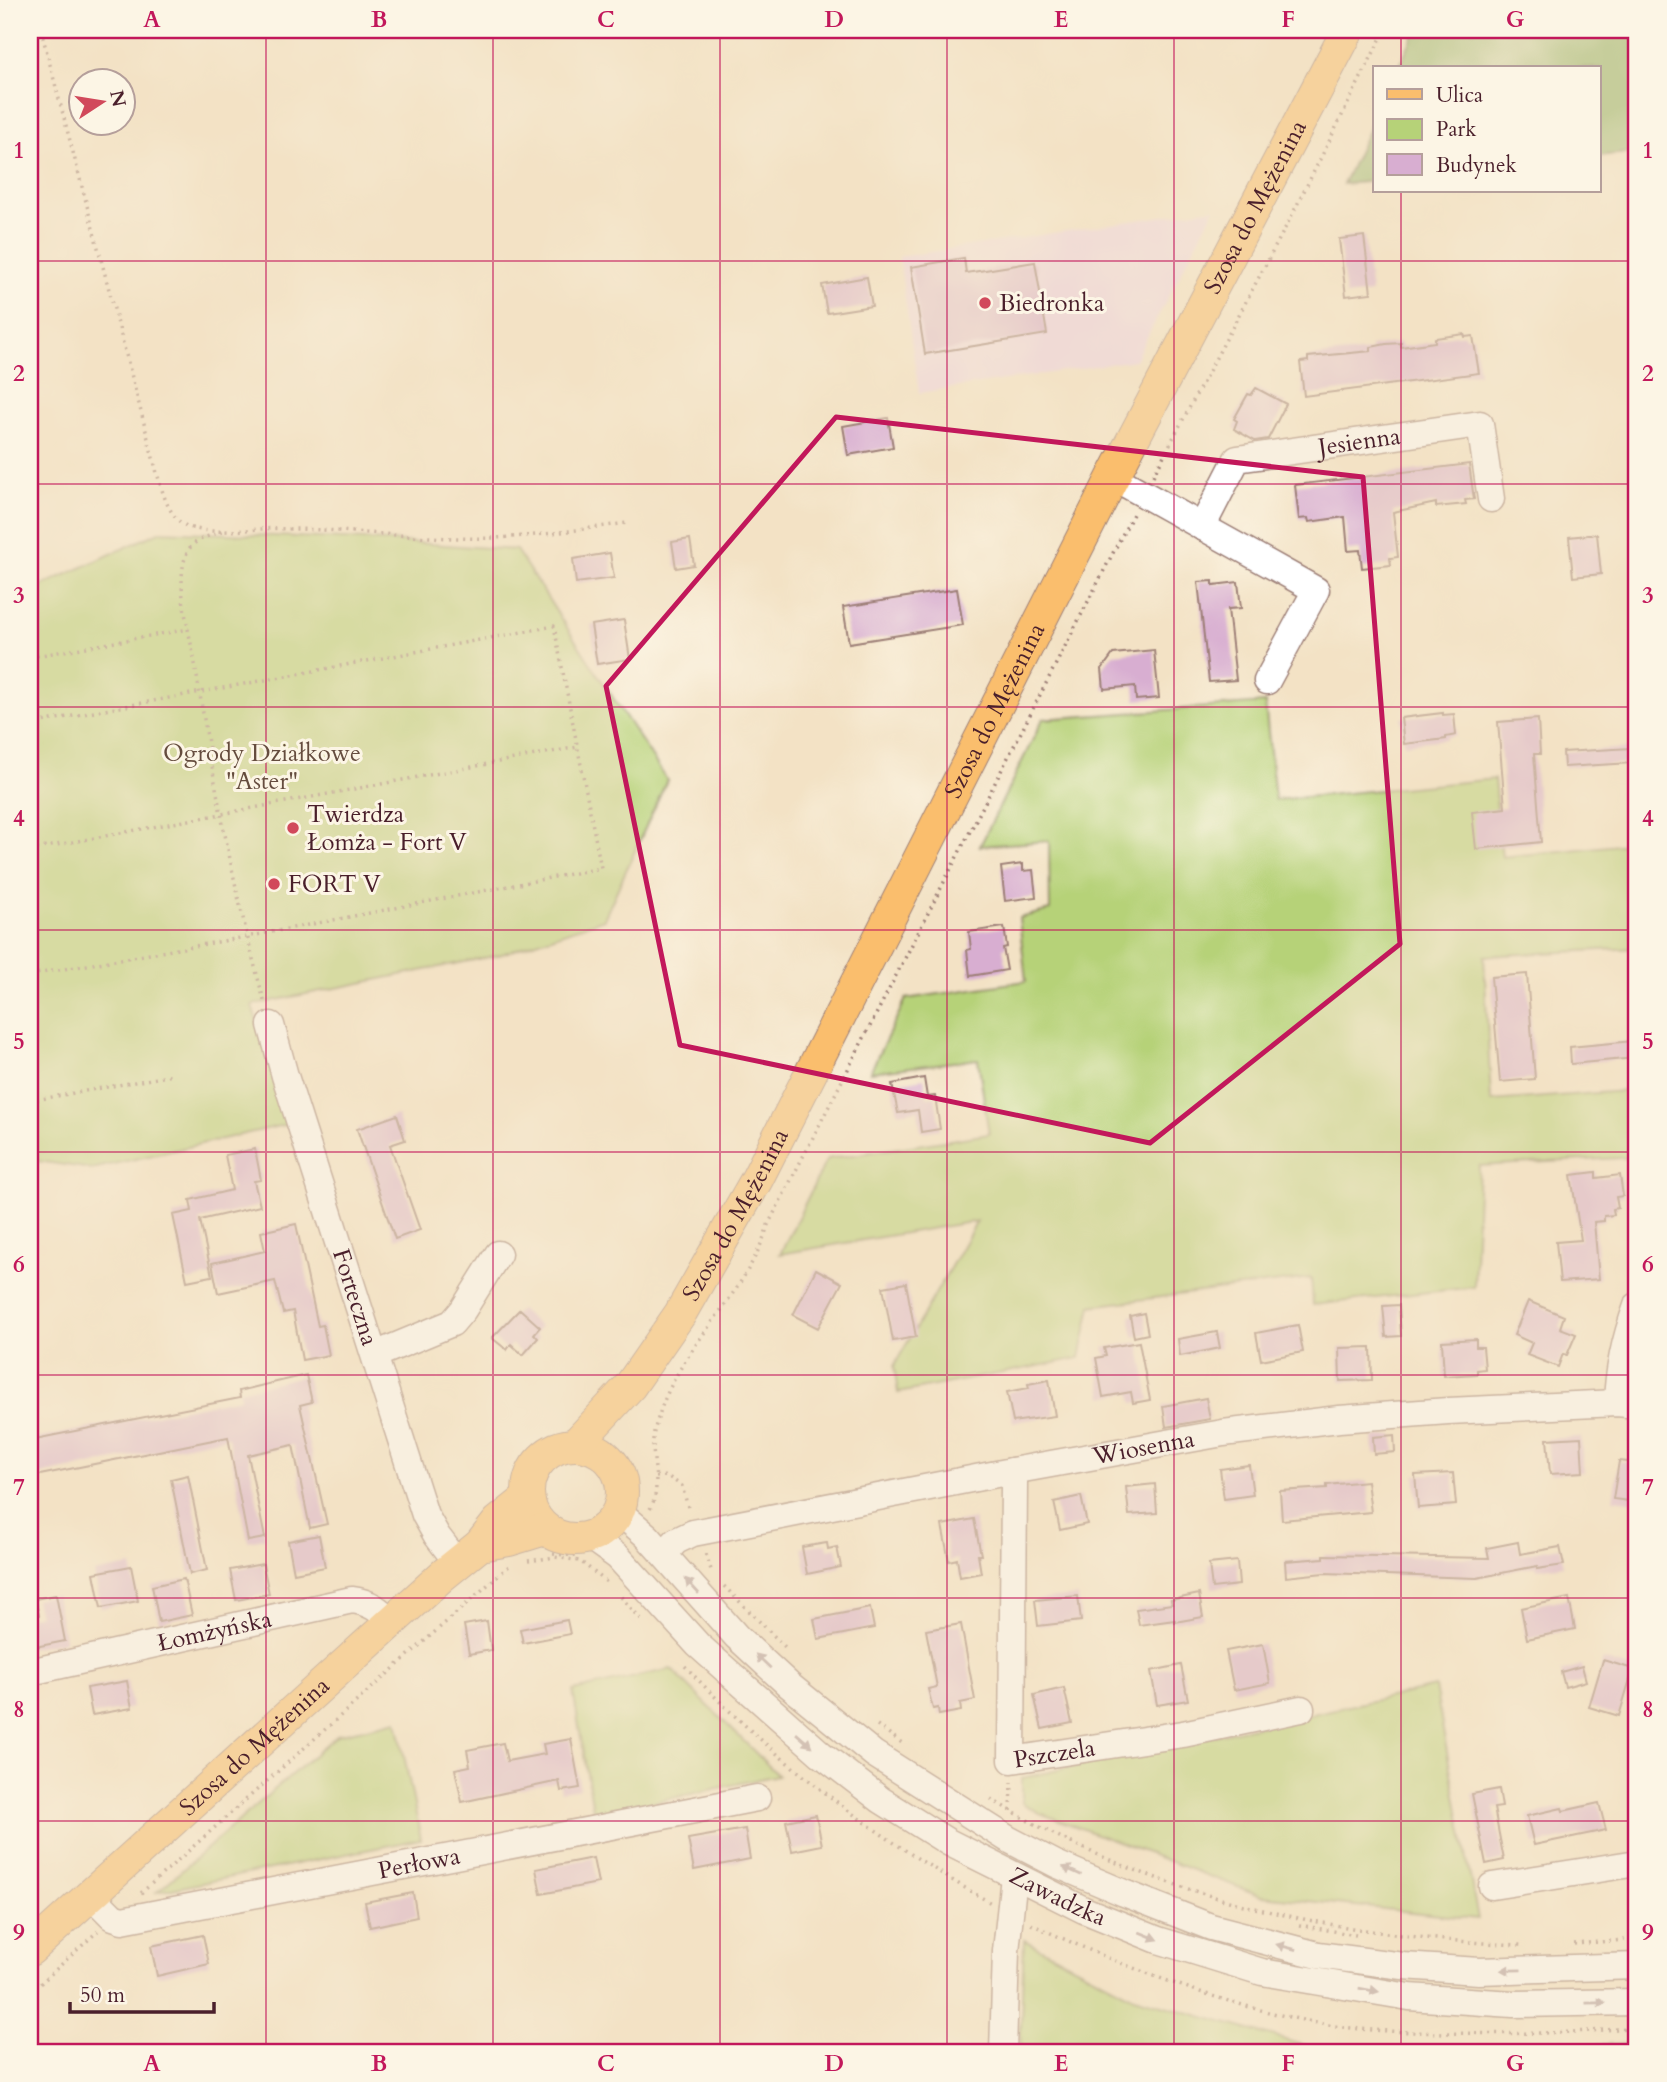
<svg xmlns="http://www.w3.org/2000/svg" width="1667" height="2082" font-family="Cardo,serif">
  <rect width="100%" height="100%" fill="#fcf5e5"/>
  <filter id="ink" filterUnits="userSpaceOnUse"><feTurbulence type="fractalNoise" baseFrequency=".0143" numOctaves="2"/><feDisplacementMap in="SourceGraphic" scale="14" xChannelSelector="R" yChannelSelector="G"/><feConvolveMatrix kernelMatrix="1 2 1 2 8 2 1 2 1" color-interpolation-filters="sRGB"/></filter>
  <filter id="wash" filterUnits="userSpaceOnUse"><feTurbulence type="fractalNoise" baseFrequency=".00686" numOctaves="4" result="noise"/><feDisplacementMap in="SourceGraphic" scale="28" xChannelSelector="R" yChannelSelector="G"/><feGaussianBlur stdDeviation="1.57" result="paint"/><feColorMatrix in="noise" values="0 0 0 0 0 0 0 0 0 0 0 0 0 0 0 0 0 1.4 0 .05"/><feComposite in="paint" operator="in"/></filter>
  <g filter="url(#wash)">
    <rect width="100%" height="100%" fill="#f3e2c5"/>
    <path fill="#edd1e9" d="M1215 208 1135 360 919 393 899 257Z"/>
    <path fill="#b6d278" stroke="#807852" stroke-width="2" d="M161 531 388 541 516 550 667 780 604 919 499 955 252 1005 288 1124 92 1169 30 1160V591Z
      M1265 703 1275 800 1494 779 1502 857 1637 843V948L1484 956 1491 1101 1637 1090V1157L1479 1166 1474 1287 1313 1305 1311 1278 1091 1306 1080 1358 898 1393 894 1366 977 1221 780 1254 827 1159 989 1134 978 1059 870 1072 906 999 1026 981 1019 918 1050 910 1049 841 980 846 1043 719Z
      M671 1669 778 1775 594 1815 573 1691Z
      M1435 1687 1478 1919 1262 1896 1040 1813 1022 1803V1778Z
      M397 1721 421 1839 157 1892 337 1735Z
      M1024 1940 1134 1997 1313 2048 1492 2051 1637 2042V2052H1020Z"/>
    <path fill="#90b468" stroke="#6d6a4a" stroke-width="2" d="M1416 30H1637V152L1599 156V68H1398Z
      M1375 116V181L1343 184Z"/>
    <g id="blocks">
      <path fill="#d8aed1" d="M1364 236 1371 293 1346 296 1339 239Z
        M964 258 966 273 1035 262 1047 334 925 354 911 267Z
        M867 277 872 306 827 313 822 285Z
        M1464 334 1465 337 1473 336 1479 373 1304 396 1300 362 1308 361V357L1371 351V347L1386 344 1401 343V347L1435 342V338Z
        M1256 388 1286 404 1268 439 1255 441 1234 429 1237 421 1234 419 1248 394 1251 395Z
        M888 418 893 447 848 455 843 426Z
        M1469 464 1474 499 1465 500 1466 504 1436 507V503L1393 512 1398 557 1390 558 1391 565 1362 568 1360 550 1348 551 1345 517 1309 522 1308 518 1299 519 1295 485Z
        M1597 534 1601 574 1573 577 1569 537Z
        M690 539 694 565 676 568 672 542Z
        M610 553 614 578 576 583 573 559Z
        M1213 581V585L1238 582 1241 608 1228 609 1236 680 1209 682 1198 582Z
        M957 589 963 625 849 643 843 607Z
        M624 620 630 659 597 664 591 625Z
        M1154 650 1159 698 1136 700 1135 686 1104 689 1102 669 1113 654Z
        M1443 713V715L1454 714 1456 735 1446 737V739L1404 744 1401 718Z
        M1538 719 1540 754H1534L1541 842 1476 849 1472 812 1505 808 1498 722Z
        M1631 748 1632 763 1564 767 1563 752Z
        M1023 864V871L1033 870 1036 897 1005 901 1001 867Z
        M1004 927 1007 947 1003 948 1007 970 970 976 967 950 971 949 969 932Z
        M1527 974 1535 1079 1500 1082 1491 977Z
        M1633 1041 1635 1058 1571 1064 1570 1047Z
        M924 1078 927 1097 935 1096 940 1129 921 1132 918 1110 898 1113 892 1084Z
        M397 1115 405 1140 390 1145 420 1230 395 1239 357 1129Z
        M255 1149 261 1180 254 1181 260 1206 200 1220 212 1276 187 1281 173 1215 192 1211 190 1200 232 1190 225 1155Z
        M1596 1172V1178L1620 1175 1623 1196 1616 1197 1618 1208 1613 1209 1614 1215 1604 1216V1221L1594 1222 1599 1279 1560 1282 1556 1242 1581 1240 1571 1175Z
        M296 1224 318 1326 323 1325 329 1355 302 1360 293 1311 283 1313 275 1281 218 1293 212 1263 265 1251 261 1232Z
        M816 1269 842 1283 818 1328 793 1315Z
        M906 1283 916 1337 893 1341 883 1287Z
        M1528 1301 1564 1316 1560 1328 1576 1334 1567 1355 1563 1354 1558 1367 1527 1355 1532 1343 1514 1335Z
        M1399 1305 1401 1336 1386 1337 1383 1306Z
        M520 1309 540 1327 534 1334 538 1338 523 1355 511 1344 507 1350 492 1338Z
        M1144 1313 1148 1334 1134 1337 1130 1316Z
        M1298 1325 1303 1352 1261 1360 1256 1333Z
        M1217 1332 1220 1348 1180 1356 1178 1339Z
        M1476 1339V1347H1483L1485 1369 1477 1370V1374L1444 1376 1442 1341Z
        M1139 1342 1150 1400 1133 1403 1131 1392 1103 1397 1096 1358 1106 1356 1104 1348Z
        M1371 1347 1372 1380 1340 1381 1339 1348Z
        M306 1375 312 1402 300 1405 327 1524 310 1528 293 1445 248 1455 265 1538 248 1541 228 1437 30 1477V1440L240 1398 239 1391Z
        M1049 1380 1055 1416 1013 1422 1007 1392 1029 1388 1028 1384Z
        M1206 1398 1210 1419 1166 1427 1163 1406Z
        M1394 1435 1395 1452 1374 1454 1373 1437Z
        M1581 1437 1583 1472 1550 1474 1547 1439Z
        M1619 1461 1637 1463V1502L1613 1499Z
        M1249 1465 1253 1495 1224 1499 1220 1469Z
        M1453 1473 1456 1505 1418 1508 1415 1475Z
        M188 1475 207 1570 190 1574 171 1479Z
        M1367 1481 1371 1512 1282 1520 1280 1491 1327 1488V1485Z
        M1155 1484 1157 1513 1129 1515 1126 1487Z
        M1081 1496 1087 1524 1060 1530 1054 1502Z
        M974 1519 981 1555H978L981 1573 960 1577 957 1559 949 1561 942 1525Z
        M319 1535 325 1567 294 1573 288 1541Z
        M1518 1542 1520 1554 1560 1547 1564 1565 1537 1569V1566L1477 1578 1324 1573 1286 1577 1285 1561 1324 1558V1555L1489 1558 1487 1548Z
        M827 1543 828 1549 837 1547 841 1567 807 1574 802 1547Z
        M1237 1561 1239 1585 1212 1588 1209 1564Z
        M263 1564 269 1594 236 1600 230 1570Z
        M131 1566 138 1601 101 1608 94 1573Z
        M184 1579 192 1615 159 1622 152 1586Z
        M1199 1594 1203 1617 1175 1622V1620L1139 1625 1136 1609 1172 1604 1171 1600Z
        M56 1595 65 1641 30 1648V1617L39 1615 35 1599Z
        M1078 1596 1081 1621 1038 1626 1035 1600Z
        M1569 1598 1575 1629 1527 1639 1521 1608Z
        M870 1608 874 1628 818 1639 814 1619Z
        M567 1620 570 1634 523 1643 520 1629Z
        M487 1621 491 1650 469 1654 464 1625Z
        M961 1624 975 1700 960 1703 961 1711 939 1715 938 1708 933 1709 928 1689 937 1687 926 1630Z
        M1263 1644 1270 1683 1234 1690 1226 1651Z
        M1603 1660 1633 1669 1619 1716 1589 1707Z
        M1181 1665 1188 1700 1157 1705 1151 1671Z
        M1582 1666 1586 1681 1565 1687 1561 1672Z
        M127 1681 132 1708 92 1715 87 1688Z
        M1064 1688 1072 1723 1042 1729 1034 1695Z
        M571 1739 580 1788 561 1791 559 1781 462 1802 455 1769 470 1766 467 1750 503 1743 507 1761 545 1754 543 1744Z
        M1499 1789 1502 1807 1494 1808 1504 1860 1486 1864 1472 1794Z
        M1599 1803 1606 1830 1534 1845 1527 1816 1562 1808 1563 1811Z
        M816 1815 822 1845 792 1851 786 1821Z
        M745 1829 750 1859 694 1870 688 1839Z
        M593 1858 598 1883 541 1894 536 1869Z
        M413 1893 417 1917 370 1927 365 1902Z
        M203 1935 209 1964 157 1976 151 1946Z"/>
    </g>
  </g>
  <g filter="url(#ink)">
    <use href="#blocks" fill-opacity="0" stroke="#9e8078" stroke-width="2"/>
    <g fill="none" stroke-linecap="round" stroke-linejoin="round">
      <defs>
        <g id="minor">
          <path d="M1113 477 1316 590 1267 681"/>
          <path id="s1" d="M1202 527 1237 459 1480 424 1491 499"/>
          <path id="s2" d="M271 1025 285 1076 425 1515 437 1536 457 1562"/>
          <path d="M375 1355 452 1323 463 1310 498 1254"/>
          <path d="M1617 1403C1618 1368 1625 1339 1637 1306"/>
          <path id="s3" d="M1012 1471 1014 1482 1012 1760 1183 1734 1301 1709"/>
          <path d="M618 1511 647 1536 737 1637 789 1685 874 1754 1008 1839 1056 1864 1124 1893 1211 1927 1318 1955 1403 1966 1479 1971 1637 1966"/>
          <path id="s4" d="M590 1537 618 1557 698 1645 821 1754 881 1800 948 1842 1084 1910 1158 1940 1262 1972 1409 1997 1513 2004 1637 2002"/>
          <path id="s5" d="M664 1554 676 1541 693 1533 1012 1471 1223 1433 1339 1419 1448 1411 1617 1403 1637 1405"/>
          <path id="s6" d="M30 1672 352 1600C370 1602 380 1610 393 1623"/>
          <path d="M1492 1886 1637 1863"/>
          <path id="s7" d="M91 1895 113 1917 122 1920 757 1798"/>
          <path d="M1003 2052 1006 1951 1014 1876"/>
        </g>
        <g id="major">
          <circle cx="575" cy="1492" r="47"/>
          <path id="s8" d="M575 1445 630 1386 680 1314 757 1179 1113 477 1348 30"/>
          <path d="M480 1545 509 1540 545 1529"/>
          <path id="s9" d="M30 1950 443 1575 480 1545 498 1522 528 1498"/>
        </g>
      </defs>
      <use href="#minor" stroke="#9e8078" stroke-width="29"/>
      <use href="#major" stroke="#9e8078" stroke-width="34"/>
      <path stroke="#9e8078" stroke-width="3.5" stroke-dasharray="2 5" stroke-linecap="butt" d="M41 30 157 473C163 493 169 522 192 528 214 534 239 530 261 529 273 528 286 529 298 529 364 531 429 540 495 538 539 536 583 529 627 523
        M1153 476 1290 219 1385 30
        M222 532C210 536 193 539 187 553 174 581 190 634 195 664 213 778 234 893 265 1004
        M30 657 189 629
        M30 724 554 626 601 868 246 937 30 975
        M30 850 578 747
        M30 1101 173 1075
        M656 1477 667 1476 682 1486 689 1511
        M650 1509C662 1489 652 1463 653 1440 653 1431 658 1419 661 1409 685 1341 747 1294 768 1225L1133 514
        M553 1554 577 1556
        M706 1554 712 1573
        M528 1561 555 1557 580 1561 609 1584
        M724 1586 788 1650
        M621 1597 642 1620
        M685 1666C774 1761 879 1839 991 1903
        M877 1725 902 1743
        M991 1799C1150 1897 1336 1937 1521 1945
        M1011 1811 1012 1782
        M141 1893 509 1566
        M1031 1924C1126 1968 1224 2006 1328 2025 1366 2031 1407 2032 1445 2033 1509 2034 1574 2034 1637 2027
        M1299 1925 1356 1935
        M1574 1944 1637 1939
        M30 1993 98 1931"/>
      <use href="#minor" stroke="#fff" stroke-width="26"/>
      <use href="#major" stroke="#fabe6d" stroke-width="32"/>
    </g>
    <defs><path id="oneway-solid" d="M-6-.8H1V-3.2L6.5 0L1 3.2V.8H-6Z" transform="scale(1.75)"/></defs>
    <g fill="#ae9aa0">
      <use href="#oneway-solid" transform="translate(692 1586) rotate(-132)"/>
      <use href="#oneway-solid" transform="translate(763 1661) rotate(-137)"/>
      <use href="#oneway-solid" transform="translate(804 1740) rotate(41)"/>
      <use href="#oneway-solid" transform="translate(1072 1871) rotate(-156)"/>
      <use href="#oneway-solid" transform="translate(1149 1936) rotate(22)"/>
      <use href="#oneway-solid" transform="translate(1286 1947) rotate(-165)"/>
      <use href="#oneway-solid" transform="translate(1511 1970) rotate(179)"/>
      <use href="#oneway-solid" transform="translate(1369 1990) rotate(10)"/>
      <use href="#oneway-solid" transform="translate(1596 2003) rotate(-1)"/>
    </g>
  </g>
  <path d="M0 0H1667V2082H0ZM836 417 1363 477 1400 944 1150 1143 680 1045 606 686Z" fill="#f3e2c5" fill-opacity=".55" fill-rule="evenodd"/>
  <path fill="none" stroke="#c2185b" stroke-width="5" stroke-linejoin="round" d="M836 417 1363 477 1400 944 1150 1143 680 1045 606 686Z"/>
  <path fill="none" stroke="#c2185b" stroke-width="2" stroke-opacity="0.55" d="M266 30V2052M493 30V2052M720 30V2052M947 30V2052M1174 30V2052M1401 30V68M1401 191V2052M30 261H1637M30 484H1637M30 707H1637M30 930H1637M30 1152H1637M30 1375H1637M30 1598H1637M30 1821H1637"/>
  <g fill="#d1495b" stroke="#fcf5e5" stroke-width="2.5">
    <circle cx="985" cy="303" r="7"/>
    <circle cx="293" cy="828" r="7"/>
    <circle cx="274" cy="884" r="7"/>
  </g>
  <g text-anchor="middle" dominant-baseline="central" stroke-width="6" stroke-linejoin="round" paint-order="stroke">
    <g font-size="24" fill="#4a1f2b" stroke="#fcf5e5">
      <text stroke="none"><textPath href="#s8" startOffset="1416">Szosa do Mężenina</textPath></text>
      <text stroke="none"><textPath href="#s1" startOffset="200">Jesienna</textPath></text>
      <text stroke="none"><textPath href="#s8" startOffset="849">Szosa do Mężenina</textPath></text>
      <text stroke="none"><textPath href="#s8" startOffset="282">Szosa do Mężenina</textPath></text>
      <text stroke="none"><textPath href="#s2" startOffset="285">Forteczna</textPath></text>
      <text stroke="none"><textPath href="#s5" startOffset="495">Wiosenna</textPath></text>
      <text stroke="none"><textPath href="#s6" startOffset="189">Łomżyńska</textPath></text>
      <text stroke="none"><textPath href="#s9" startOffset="303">Szosa do Mężenina</textPath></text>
      <text stroke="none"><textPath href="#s3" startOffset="332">Pszczela</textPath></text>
      <text stroke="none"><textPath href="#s7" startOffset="343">Perłowa</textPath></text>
      <text stroke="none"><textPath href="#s4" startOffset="595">Zawadzka</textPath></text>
    </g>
    <g font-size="24" fill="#4a1f2b" stroke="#fcf5e5" text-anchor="start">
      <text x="999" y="303">Biedronka</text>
      <text x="307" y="814">Twierdza<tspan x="307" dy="28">Łomża - Fort V</tspan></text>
      <text x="288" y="884">FORT V</text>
    </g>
    <g font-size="24" fill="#654c3e" stroke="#fcf5e5">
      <text x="262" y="753">Ogrody Działkowe<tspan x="262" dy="28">"Aster"</tspan></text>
    </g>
  </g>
  <rect width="1667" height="2082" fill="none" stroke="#fcf5e5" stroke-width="77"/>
  <rect x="1373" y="66" width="228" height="126" fill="#fcf5e5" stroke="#b59f9b" stroke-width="2"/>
  <rect x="1387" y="89" width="35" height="10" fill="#fabe6d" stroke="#b59f9b" stroke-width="2"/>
  <text x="1436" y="102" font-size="21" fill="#4a1f2b">Ulica</text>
  <rect x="1387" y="119" width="35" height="21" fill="#b6d278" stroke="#b59f9b" stroke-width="2"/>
  <text x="1436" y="136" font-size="21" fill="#4a1f2b">Park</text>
  <rect x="1387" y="154" width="35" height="21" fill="#d8aed1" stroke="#b59f9b" stroke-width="2"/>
  <text x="1436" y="172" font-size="21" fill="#4a1f2b">Budynek</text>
  <g transform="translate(102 102) rotate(78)"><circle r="33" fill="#fcf5e5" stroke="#b59f9b" stroke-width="2"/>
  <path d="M0-5L12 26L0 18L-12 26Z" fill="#d1495b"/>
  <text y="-10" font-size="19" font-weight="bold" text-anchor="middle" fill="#4a1f2b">N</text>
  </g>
  <path d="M70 2002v10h144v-10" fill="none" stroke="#4a1f2b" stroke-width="3.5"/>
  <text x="80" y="2002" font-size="21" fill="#4a1f2b" stroke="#fcf5e5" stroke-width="5" paint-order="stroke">50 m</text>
  <rect x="38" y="38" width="1590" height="2006" fill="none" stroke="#c2185b" stroke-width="2.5"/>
  <g font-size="23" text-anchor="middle" font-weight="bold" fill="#c2185b">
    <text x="152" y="27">A</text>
    <text x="379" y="27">B</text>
    <text x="606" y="27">C</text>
    <text x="834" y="27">D</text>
    <text x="1061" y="27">E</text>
    <text x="1288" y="27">F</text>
    <text x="1515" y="27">G</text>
    <text x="19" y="158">1</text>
    <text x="1648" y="158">1</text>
    <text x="19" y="381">2</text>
    <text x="1648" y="381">2</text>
    <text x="19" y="603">3</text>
    <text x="1648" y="603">3</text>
    <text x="19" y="826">4</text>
    <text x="1648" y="826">4</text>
    <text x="19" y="1049">5</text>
    <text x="1648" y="1049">5</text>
    <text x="19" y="1272">6</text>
    <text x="1648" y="1272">6</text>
    <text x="19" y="1495">7</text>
    <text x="1648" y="1495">7</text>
    <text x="19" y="1717">8</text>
    <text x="1648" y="1717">8</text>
    <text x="19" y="1940">9</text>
    <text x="1648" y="1940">9</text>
    <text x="152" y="2071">A</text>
    <text x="379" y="2071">B</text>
    <text x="606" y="2071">C</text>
    <text x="834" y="2071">D</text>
    <text x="1061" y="2071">E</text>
    <text x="1288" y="2071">F</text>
    <text x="1515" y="2071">G</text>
  </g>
</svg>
